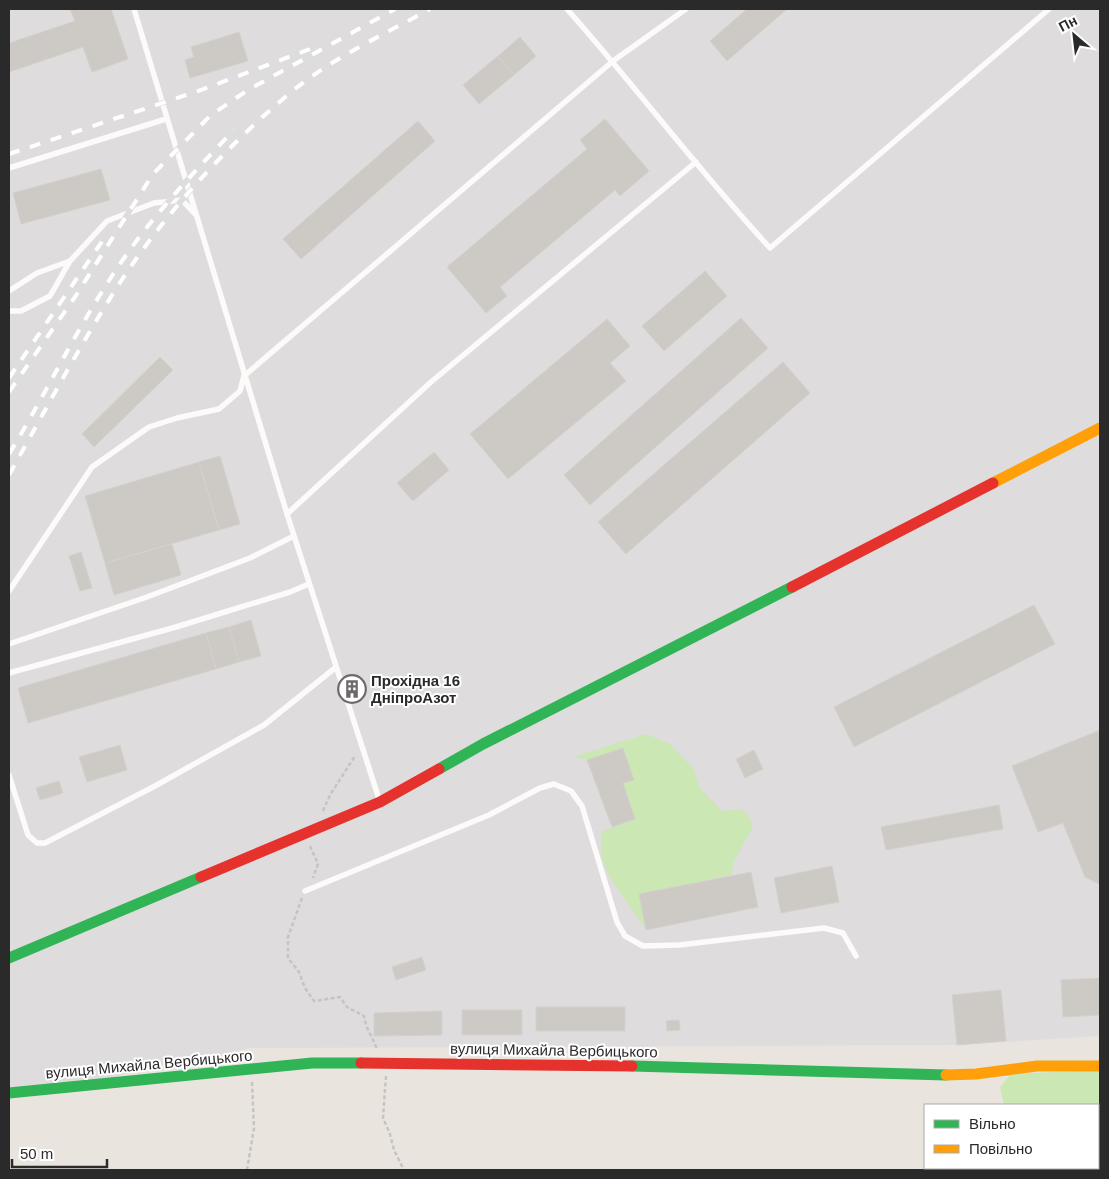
<svg xmlns="http://www.w3.org/2000/svg" width="1109" height="1179" font-family="Arial,sans-serif">
  <rect width="100%" height="100%" fill="#e9e4de"/>
  <path fill="#dfdcde" d="M9 9H1100V1036L957 1045 249 1048 9 1099Z"/>
  <path fill="#cae7b4" d="M646 734 670 744 694 769 699 787 722 811 740 809 748 815 753 827 733 863 732 875 639 894 646 930 610 878 601 855V832L635 819 623 783 633 780 623 748 587 760 573 757Z
    M1100 1070V1138H1098V1105H1004L1000 1087 1011 1074Z"/>
  <path fill="#cdcac6" stroke="#d4d0cb" d="M70 9H111L128 59 92 72 83 47 9 72V43L75 21Z
    M747 9H787L727 61 710 41Z
    M239 32 248 61 190 78 185 60 194 57 191 47Z
    M520 37 536 56 514 75 498 56Z
    M498 56 514 75 479 104 463 85Z
    M605 119 649 171 620 196 615 190 500 287 507 296 486 313 447 267 587 149 580 140Z
    M418 121 435 141 301 259 283 239Z
    M101 169 110 200 21 224 13 193Z
    M705 271 727 296 664 351 642 326Z
    M741 318 768 348 590 505 564 475Z
    M607 319 630 346 610 363 626 381 508 479 470 434Z
    M160 357 173 370 94 447 82 434Z
    M783 362 810 393 626 554 598 522Z
    M434 452 449 470 413 501 397 483Z
    M220 456 240 524 219 530 199 462Z
    M199 462 219 530 105 563 85 496Z
    M172 544 181 575 114 595 105 563Z
    M81 552 92 588 80 591 69 556Z
    M1034 605 1055 644 854 747 834 707Z
    M251 620 261 656 239 662 229 627Z
    M229 627 239 662 216 669 206 633Z
    M206 633 216 669 28 723 18 688Z
    M356 684 359 690 349 694 346 688Z
    M1100 730V883L1099 884 1085 877 1063 823 1038 832 1012 766Z
    M120 745 127 770 87 782 79 757Z
    M623 748 634 780 623 783 635 819 612 827 587 760Z
    M754 750 763 769 745 778 736 759Z
    M59 781 63 793 40 800 36 788Z
    M999 805 1003 829 886 850 881 827Z
    M832 866 839 902 781 913 774 878Z
    M751 872 758 907 646 930 639 894Z
    M422 957 426 970 396 980 392 967Z
    M1100 978V1015L1063 1017 1061 980Z
    M1001 990 1006 1041 957 1045 952 995Z
    M536 1007H625V1031H536Z
    M462 1010H522V1035H462Z
    M442 1011V1035L374 1036V1013Z
    M679 1020 680 1030 667 1031 666 1021Z"/>
  <g fill="none" stroke-linecap="round" stroke-linejoin="round">
    <path stroke="#c5c4c3" stroke-width="2.5" stroke-dasharray="4 2.5" stroke-linecap="butt" d="M323 811 330 795 355 756
      M310 846 318 864 313 878
      M302 898 288 937V958L299 972 305 988 314 1001 340 997 347 1007 364 1016C366 1030 373 1037 377 1050
      M386 1076 383 1118 390 1134 394 1150 404 1170
      M247 1170 254 1128 252 1082"/>
    <path stroke="#fcfbfa" stroke-width="5.5" d="M134 9 287 514 379 799
      M567 9C636 87 699 171 770 248L1049 9
      M9 168 166 119
      M9 291 37 273 70 261
      M9 311H21L50 296 70 261 107 221 154 203 182 200 195 214
      M287 514 431 382 696 162
      M9 591 92 467 149 427 177 418 219 409 240 391 244 376 613 61 686 9
      M9 644 147 597 250 558 294 536
      M9 673 176 627 290 592 309 584
      M9 775 28 835 37 843H45L155 786 264 725 335 668
      M305 891 489 815 540 788 554 784 571 791 582 806 617 922 625 936 643 946 679 945 824 928 843 933 856 956"/>
    <path stroke="#30b455" stroke-width="11" d="M439 769 483 744 792 587
      M9 958 201 877
      M632 1066 946 1075
      M9 1093 312 1063H361"/>
    <path stroke="#ff9f0a" stroke-width="11" d="M993 483 1100 428
      M946 1075 976 1074 1037 1066H1100"/>
    <path stroke="#e5322d" stroke-width="11" d="M792 587 993 483
      M201 877 380 802 439 769
      M361 1063 632 1066"/>
    <defs>
      <path id="rail" d="M9 154 201 90 310 49
        M9 378 103 240
        M9 392 75 297 153 174 211 115 248 90 395 9
        M9 454C44 397 73 336 110 279 145 224 189 177 234 130
        M9 475C46 409 82 341 123 278 169 209 227 146 290 93 332 58 383 35 430 9"/>
    </defs>
    <use href="#rail" stroke="#dddddf" stroke-width="5.5"/>
    <use href="#rail" stroke="#fff" stroke-width="4" stroke-dasharray="11" stroke-linecap="butt"/>
  </g>
  <defs>
    <symbol id="building-ring" viewBox="-11 -11 22 22"><circle r="9.5" fill="#fff" stroke="#6d6b69" stroke-width="1.5"/><path d="M-4-6H4V6H1V3H-1V6H-4ZM-2.5-4.3h1.7v1.8h-1.7ZM.8-4.3h1.7v1.8H.8ZM-2.5-1h1.7V.8h-1.7ZM.8-1h1.7V.8H.8Z" fill="#6d6b69"/></symbol>
  </defs>
  <g fill-rule="evenodd">
    <use href="#building-ring" x="336" y="673" width="32" height="32"/>
  </g>
  <g text-anchor="middle" dominant-baseline="central" stroke-width="4" stroke-linejoin="round" paint-order="stroke">
    <g font-size="15" font-weight="bold" fill="#2a2a2a" stroke="#fff" text-anchor="start">
      <text x="371" y="680">Прохідна 16<tspan x="371" dy="17">ДніпроАзот</tspan></text>
    </g>
    <g font-size="15" fill="#2a2a2a" stroke="#fff">
      <text transform="translate(554 1050) rotate(1)">вулиця Михайла Вербицького</text>
      <text transform="translate(149 1064) rotate(-5)">вулиця Михайла Вербицького</text>
    </g>
  </g>
  <rect width="1109" height="1179" fill="none" stroke="#2a2a2a" stroke-width="20"/>
  <rect x="924" y="1104" width="175" height="65" fill="#ffffff" stroke="#aaaaaa"/>
  <rect x="934" y="1120" width="25" height="8" fill="#30b455" stroke="#aaaaaa"/>
  <text x="969" y="1129" font-size="15" fill="#2a2a2a">Вільно</text>
  <rect x="934" y="1145" width="25" height="8" fill="#ff9f0a" stroke="#aaaaaa"/>
  <text x="969" y="1154" font-size="15" fill="#2a2a2a">Повільно</text>
  <g transform="translate(1074 35) rotate(332)" stroke="#ffffff" stroke-width="4" paint-order="stroke">
  <path d="M0-4L9 19L0 12L-9 19Z" fill="#2a2a2a"/>
  <text y="-8" font-size="14" font-weight="bold" text-anchor="middle" fill="#2a2a2a">Пн</text>
  </g>
  <path d="M12 1159v8h95v-8" fill="none" stroke="#2a2a2a" stroke-width="2.5"/>
  <text x="20" y="1159" font-size="15" fill="#2a2a2a" stroke="#ffffff" stroke-width="4" paint-order="stroke">50 m</text>
</svg>
